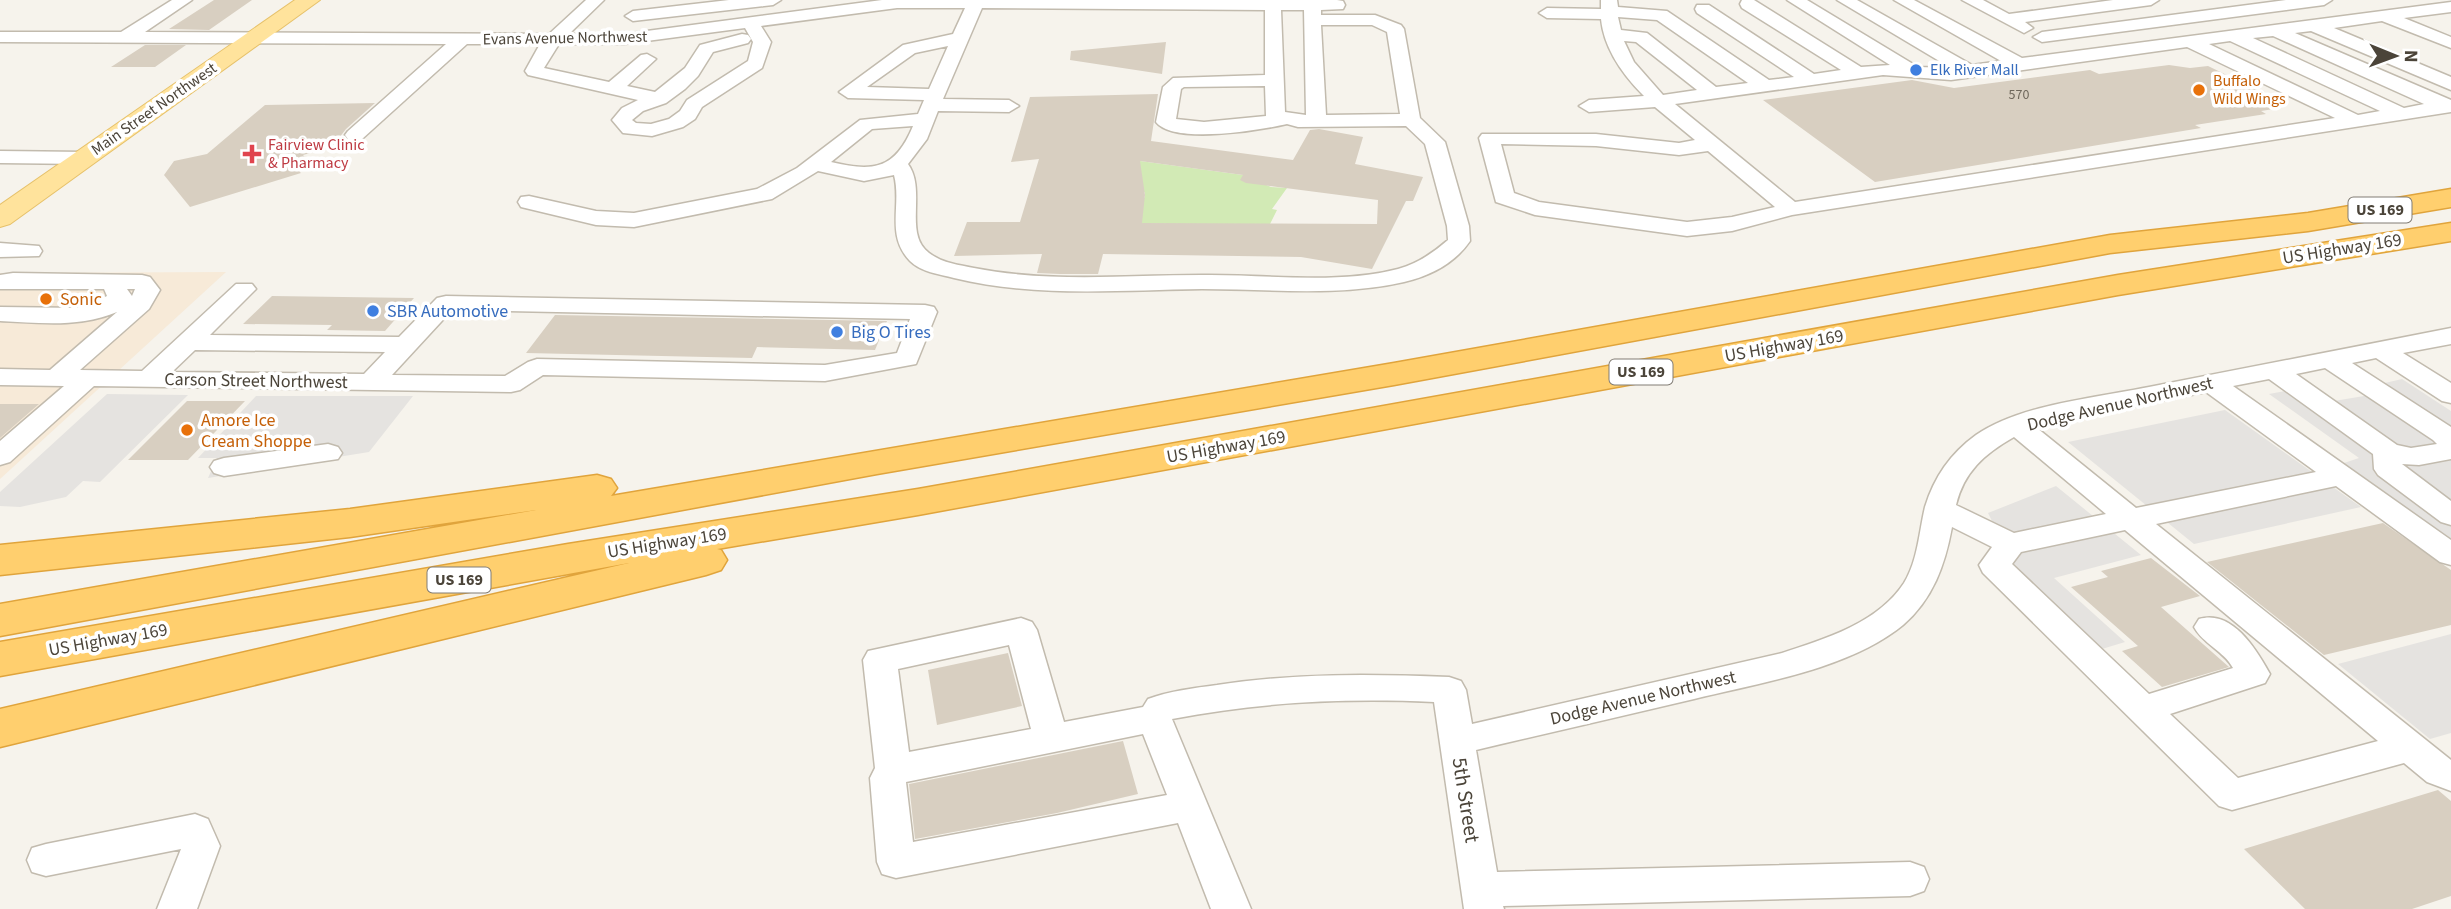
<svg xmlns="http://www.w3.org/2000/svg" width="2451" height="909" font-family="'Source Sans 3',sans-serif">
  <rect width="100%" height="100%" fill="#f6f3ec"/>
  <path fill="#f7ead8" d="M226 272 0 479V273Z"/>
  <path fill="#d2eab5" d="M1118 158 1243 175 1271 187 1287 188 1272 209 1277 210 1268 228 1117 222 1145 197V193Z"/>
  <path fill="#e5e3e0" d="M2402 379 2451 411V539L2344 463 2359 458 2269 394 2311 386 2334 401 2370 395 2385 383Z
    M107 394 188 395 100 482 83 481 66 497 20 507 0 506V492Z
    M256 396H413L369 452 208 478 217 458H198Z
    M2225 410 2361 507 2194 544 2068 442Z
    M2056 486 2141 555 2054 578 2125 642 2102 649 2015 567 1988 513Z
    M2451 634V733L2430 739 2338 664Z"/>
  <path fill="#d8cfc1" fill-rule="evenodd" d="M214 0H252L209 30 169 29Z
    M1166 42 1162 74 1070 60 1071 51Z
    M145 45H186L155 67H111Z
    M2169 65 2190 68 2208 66 2281 101 2271 103 2280 108 2261 111 2266 114 2195 125 2201 128 1875 182 1763 100 1912 80 1954 88 2090 70 2099 74Z
    M1158 94 1151 141 1293 160 1310 130 1319 129 1363 137 1355 164 1423 177 1413 201H1406L1372 269 1301 257 1103 254 1098 274H1060L1037 273 1042 254 954 256 967 222H1020L1039 159 1011 162 1030 97ZM1140 161 1243 175 1240 180 1246 183 1378 200 1377 224 1142 223 1145 195Z
    M375 103 346 129 332 147 303 155 311 164 296 168 301 173 190 207 164 175 174 161 207 154 265 105Z
    M272 296 414 298 385 331 327 330 332 325 243 324Z
    M555 315 887 321 875 350 757 347 752 358 526 353Z
    M187 401H245L188 460H128Z
    M0 404H39L0 438Z
    M2383 523 2451 570V625L2324 655 2207 562Z
    M2151 558 2200 596 2161 607 2229 667 2162 687 2122 651 2138 646 2071 587 2108 577 2101 571Z
    M1008 653 1022 706 937 725 928 670Z
    M1123 741 1138 794 1057 813 915 839 909 784Z
    M2438 790 2451 801V896L2412 909H2305L2244 849Z"/>
  <g fill="none" stroke-linecap="round" stroke-linejoin="round">
    <defs>
      <path id="minor" d="M172 0H192L145 32 549 34 586 0H604L569 34H624L882 0H1337L1343 1 1345 5 1343 9 1321 10V15H1375L1401 25 1404 29 1420 118 1445 142 1469 226 1470 241C1455 263 1430 276 1404 282 1339 297 1269 289 1202 289 1119 290 1036 298 954 278 939 274 921 272 910 261 885 235 902 205 894 175L864 181 818 171 772 199 634 227 596 225 521 207 518 202 521 197 529 196 596 211 634 213 757 189 797 168 860 120 918 114 924 100 848 98 839 92 903 45 953 34 965 8H897L761 26 771 42 762 68 702 107 695 119 683 127 652 136 623 133 612 120 622 108 638 100 528 75 525 71 540 44H467L362 139H348L345 135 348 131 446 44 0 42V32H121ZM982 8 1265 10V75L1173 78 1163 87 1156 122C1174 145 1261 130 1287 124L1298 127 1406 126 1425 144 1447 226 1448 240C1433 253 1417 264 1398 269 1338 285 1264 274 1202 275 1126 275 1050 283 974 268 959 265 942 263 929 253 903 234 927 190 908 164L927 139 938 111 1009 112 1019 106 1009 100 943 99ZM1281 10H1304L1306 115 1285 112ZM1321 25H1372L1387 32 1400 114 1326 115ZM745 28 753 42 748 61 687 100 680 111 669 119 651 124 636 123 632 120 643 111 666 103 685 89 698 76 713 52 748 43 751 39 748 35 742 34 700 45 685 68 655 92 627 86 656 59 647 54 641 55 609 82 544 68 559 44H624ZM948 46 929 89 867 87 915 53ZM1265 86 1266 116 1204 122 1176 119 1181 89 1184 87ZM913 126C895 170 873 172 831 162L872 129Z
        M729 0H781L773 5 633 21 625 16 633 11Z
        M1601 0H1617L1618 7 1667 11 1769 80 1794 77 1697 13 1695 9 1697 5H1709L1814 74 1841 70 1742 8 1740 4 1742 0H1754L1861 67 1890 65 1787 0H1807L1918 67 1951 68 1837 0H1857L1972 65 2001 61 1894 0H1914L2022 58 2451 2V12L2404 18 2451 37V48L2382 21 2334 28 2451 77V90L2311 31 2295 33 2451 100V112L1792 215 1732 231 1687 236 1535 215 1496 202 1479 138 1482 134H1596L1679 143 1695 140 1655 107 1589 112 1579 106 1589 100 1644 96C1622 74 1604 48 1601 19L1547 18 1539 13 1547 8 1601 9ZM1618 17 1657 20 1748 83 1716 87 1647 33 1621 30ZM2273 36 2424 104 2404 108 2253 38ZM1624 41 1636 42 1697 90 1663 95 1634 62ZM2230 41 2380 111 2358 115 2209 44ZM2187 47 2335 118 1795 202 1675 104 1883 75 1951 80ZM1501 144 1596 146 1679 155 1708 151 1775 207 1732 217 1687 222 1539 202 1514 193Z
        M1962 0H1983L2009 14 2113 0H2159L2151 5 2025 22 2033 28 2024 33Z
        M2286 0H2332L2324 5 2042 42 2033 37 2042 32Z
        M0 151 85 152 92 154 95 158 92 162 85 164 0 163Z
        M0 243 39 246 42 251 39 256 0 257Z
        M13 273 142 275 150 277 160 290 149 309 80 370 142 371 236 284H252L256 289 210 335 399 337 437 298 446 296 925 305 934 307 937 312 916 364 825 381 543 375 520 390 511 392 94 386 10 462 0 465V441L64 386 0 385V369L50 370 117 312C79 328 40 323 0 321V307L81 308 107 296 104 289H0V275ZM127 289H135L132 296ZM452 310 910 319 897 353 825 365 537 359 528 362 505 376 392 375ZM195 350 385 352 364 374 172 372Z
        M2451 328V344L2403 353 2451 383V403L2442 401 2376 358 2352 363 2451 427V459L2419 465 2402 464 2451 501V525L2441 522 2378 475 2374 469 2373 454 2269 379 2233 386 2451 540V565L2440 562 2336 486 2156 524 2451 760V791L2427 782 2404 763 2232 810 2219 806 1983 573 1979 565 1992 547 1952 527C1945 565 1933 599 1903 625 1849 669 1760 683 1694 699 1621 716 1549 733 1476 750L1497 872 1910 862 1924 867 1929 879 1924 891 1910 896 1503 906 1504 909H1464L1434 702C1343 698 1261 702 1172 719L1251 909H1211L1178 823 896 878 882 874 877 862 870 778 875 768 863 660 868 651 1021 618 1032 622 1037 630 1064 722 1143 707 1148 699C1170 691 1194 688 1217 685 1295 673 1370 674 1449 677L1461 681 1466 690 1472 724 1782 653C1825 639 1878 623 1904 583 1918 560 1919 532 1925 507 1934 477 1951 453 1976 435 2021 404 2096 398 2149 387 2250 367 2350 348 2451 328ZM2325 368 2433 440 2437 444 2411 448 2397 445 2296 374ZM2206 392 2316 472 2136 508 2037 428 2067 420ZM2014 437 2106 514 2014 533 1956 505C1964 472 1984 454 2014 437ZM2125 530 2378 741 2238 778 2170 714 2265 683 2270 674C2256 649 2232 609 2199 619L2194 627C2203 644 2224 651 2233 668L2149 694 2012 564 2021 552ZM1009 645 1031 729 909 752 898 669ZM1143 734 1167 795 913 842 906 782Z
        M328 444 338 447 342 453 338 459 224 476 214 473 210 467 214 461 224 458Z
        M195 814 208 819 220 846 197 909H157L181 849 46 876 32 872 27 860 32 848 46 844Z"/>
      <path id="major" d="M295 0H320L10 224 0 227V205Z"/>
      <path id="highway" d="M2451 189V207L2308 231 2110 253 1394 385 877 474 0 636V604L536 510 350 537 0 575V545L350 509 597 475 611 479 617 488 611 496 1394 363 2110 235 2308 213Z
        M2451 223V241L2118 295 918 515 717 549 721 550 727 560 721 570 706 575 0 747V709L629 563 0 676V642L568 544 918 489 2118 275Z"/>
    </defs>
    <use href="#minor" stroke="#c2bbae" stroke-width="3"/>
    <use href="#major" stroke="#e6c16a" stroke-width="2"/>
    <use href="#highway" stroke="#e0a43c" stroke-width="3"/>
    <use href="#minor" fill="#fff" fill-rule="evenodd"/>
    <use href="#major" fill="#ffe39c" fill-rule="evenodd"/>
    <use href="#highway" fill="#ffcf6e" fill-rule="evenodd"/>
  </g>
  <g fill="#3f7fe0" stroke="#fff" stroke-width="2.5">
    <circle cx="1916" cy="70" r="7"/>
    <circle cx="373" cy="311" r="7"/>
    <circle cx="837" cy="332" r="7"/>
  </g>
  <g fill="#e8710a" stroke="#fff" stroke-width="2.5">
    <circle cx="2199" cy="90" r="7"/>
    <circle cx="46" cy="299" r="7"/>
    <circle cx="187" cy="430" r="7"/>
  </g>
  <path fill="#e0444e" stroke="#fff" stroke-width="2.5" d="M248.5 143.5h7v7h7v7h-7v7h-7v-7h-7v-7h7z"/>
  <g text-anchor="middle" dominant-baseline="central" stroke-width="7" stroke-linejoin="round" paint-order="stroke">
    <g font-size="14" fill="#6e675b">
      <text x="2019" y="95">570</text>
    </g>
    <g font-size="16" fill="#4b4439" stroke="#fff">
      <text transform="translate(565 38) rotate(-1)">Evans Avenue Northwest</text>
      <text transform="translate(154 109) rotate(-35)">Main Street Northwest</text>
    </g>
    <g font-size="16" fill="#366cbe" stroke="#fff" text-anchor="start">
      <text x="1930" y="70">Elk River Mall</text>
    </g>
    <g font-size="16" fill="#c56008" stroke="#fff" text-anchor="start">
      <text x="2213" y="81">Buffalo<tspan x="2213" dy="18">Wild Wings</tspan></text>
    </g>
    <g font-size="16" fill="#be3a42" stroke="#fff" text-anchor="start">
      <text x="268" y="145">Fairview Clinic<tspan x="268" dy="18">&amp; Pharmacy</tspan></text>
    </g>
    <g fill="#fff" stroke="#817c74" stroke-width="2">
      <rect x="2348.5" y="197.5" width="63" height="25" rx="5"/>
      <rect x="1609.5" y="359.5" width="63" height="25" rx="5"/>
      <rect x="427.5" y="567.5" width="63" height="25" rx="5"/>
    </g>
    <g font-size="16" font-weight="bold" fill="#4b4439">
      <text x="2380" y="210">US 169</text>
      <text x="1641" y="372">US 169</text>
      <text x="459" y="580">US 169</text>
    </g>
    <g font-size="18" fill="#4b4439" stroke="#fff">
      <text transform="translate(2342 249) rotate(-9)">US Highway 169</text>
      <text transform="translate(1784 346) rotate(-10)">US Highway 169</text>
      <text transform="translate(256 381) rotate(1)">Carson Street Northwest</text>
      <text transform="translate(2120 404) rotate(-13)">Dodge Avenue Northwest</text>
      <text transform="translate(1226 447) rotate(-10)">US Highway 169</text>
      <text transform="translate(667 543) rotate(-9)">US Highway 169</text>
      <text transform="translate(108 640) rotate(-10)">US Highway 169</text>
      <text transform="translate(1643 698) rotate(-13)">Dodge Avenue Northwest</text>
    </g>
    <g font-size="18" fill="#c56008" stroke="#fff" text-anchor="start">
      <text x="60" y="299">Sonic</text>
      <text x="201" y="420">Amore Ice<tspan x="201" dy="21">Cream Shoppe</tspan></text>
    </g>
    <g font-size="18" fill="#366cbe" stroke="#fff" text-anchor="start">
      <text x="387" y="311">SBR Automotive</text>
      <text x="851" y="332">Big O Tires</text>
    </g>
    <g font-size="21" fill="#4b4439" stroke="#fff">
      <text transform="translate(1466 800) rotate(81)">5th Street</text>
    </g>
  </g>
  <g transform="translate(2395 56) rotate(91)" stroke="#ffffff" stroke-width="5" paint-order="stroke">
  <path d="M0-5L12 26L0 18L-12 26Z" fill="#4b4439"/>
  <text y="-10" font-size="19" font-weight="bold" text-anchor="middle" fill="#4b4439">N</text>
  </g>
</svg>
